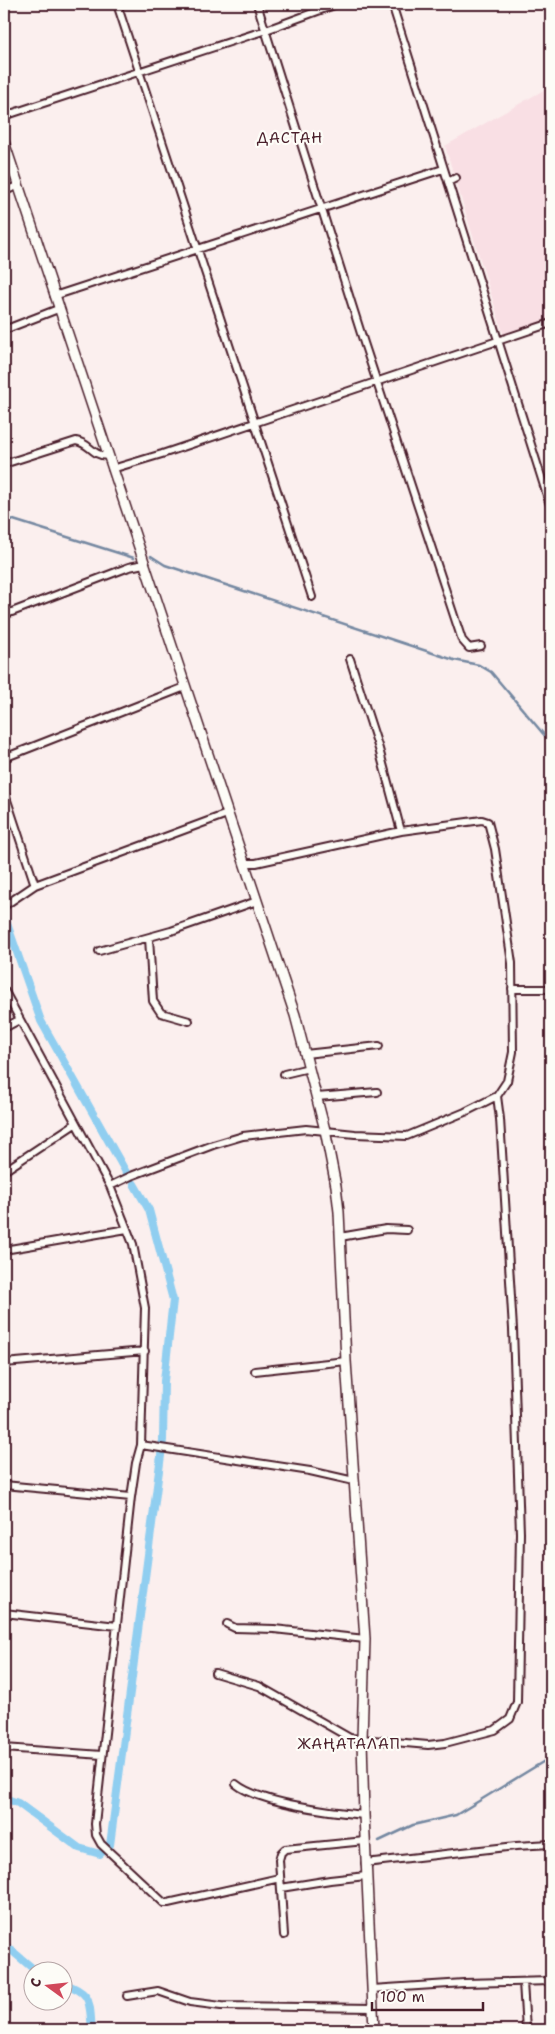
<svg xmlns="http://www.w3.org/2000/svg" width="555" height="2034" font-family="'Shantell Sans',sans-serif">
  <rect width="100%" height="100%" fill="#fbefee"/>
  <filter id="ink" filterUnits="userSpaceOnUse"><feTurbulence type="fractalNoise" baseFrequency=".02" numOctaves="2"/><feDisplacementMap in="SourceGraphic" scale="10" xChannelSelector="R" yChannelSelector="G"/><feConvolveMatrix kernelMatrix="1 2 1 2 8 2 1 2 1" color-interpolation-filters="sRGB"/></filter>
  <g filter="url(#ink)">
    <path fill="#f9dfe4" d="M551 86V319L504 336 445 146Z"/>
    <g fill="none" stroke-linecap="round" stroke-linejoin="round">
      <path stroke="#7488a1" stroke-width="2.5" d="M4 517 134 558
        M151 556 165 565 454 660 479 665 491 672 551 743
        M379 1841 413 1825 456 1815 551 1757"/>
      <path stroke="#90cef0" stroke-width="8" d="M4 915 41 1021 127 1174
        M4 1798 18 1803 79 1848 100 1854 110 1845 163 1440 164 1381 173 1300 149 1210 134 1184
        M4 1944 37 1972
        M62 1983C93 1993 89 2001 92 2030"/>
      <defs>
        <path id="street" d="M117 4 312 597
          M257 4 364 343 462 640 469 648 481 646
          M392 4 551 508
          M4 116 266 30 337 4
          M448 182 456 178
          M4 191 18 186
          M54 296 443 169
          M4 330 58 309
          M4 464 76 441C90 443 91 455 107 456
          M112 469 162 454 551 323
          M4 615 129 567 144 564
          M350 659 379 749 401 831
          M4 758 185 687
          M4 791 35 885
          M4 906 35 885 227 814
          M149 938 153 1001 161 1013 189 1021
          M99 951 171 931 257 901
          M512 989H551
          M4 990 110 1186 133 1244 145 1308 141 1445 136 1463 131 1497 95 1824 96 1835 101 1844 164 1903H168L280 1878
          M4 1028 19 1020
          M305 1054 379 1046
          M284 1074 309 1068
          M317 1097 377 1092
          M4 1171 75 1124
          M110 1186 131 1176 213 1145 243 1136 306 1129 355 1134 407 1136 465 1112 497 1096 507 1081 513 1052 512 963 495 849 488 822 482 820 401 831 256 863H244
          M340 1237 386 1229 407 1230
          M4 1250 127 1229
          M4 1363 145 1351
          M255 1371 346 1361
          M141 1445 310 1471 354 1481
          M4 1485 131 1497
          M4 1613 117 1626
          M227 1624 235 1628 274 1629 365 1639
          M215 1673 259 1686 350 1738 428 1745 445 1743 495 1730 510 1719 517 1702 520 1533 513 1329 500 1119 497 1096
          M4 1748 102 1755
          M236 1784C259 1803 333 1812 364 1815
          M365 1863 516 1846 551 1844
          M281 1888 330 1880 366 1876
          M284 1935 279 1860 281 1853 285 1849 365 1841
          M523 1982 526 2030
          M372 1989 464 1983 551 1981
          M127 1996 158 1991 190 2002 221 2006 373 2008"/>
        <path id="secondary" d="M4 142 295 1015 325 1130 336 1186 339 1212 346 1361 365 1639 362 1739 364 1815 374 2030"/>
      </defs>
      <use href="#street" stroke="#4a1f2b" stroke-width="10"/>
      <use href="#secondary" stroke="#4a1f2b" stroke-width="12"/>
      <use href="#street" stroke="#fdfcf7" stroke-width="6"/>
      <use href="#secondary" stroke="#fdfcf7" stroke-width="9"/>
    </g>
  </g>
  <g text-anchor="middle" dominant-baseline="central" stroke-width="4.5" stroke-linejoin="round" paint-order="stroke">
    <g font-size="15" letter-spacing="1" fill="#4a1f2b" stroke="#fdfcf7">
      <text x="290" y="138">ДАСТАН</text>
      <text x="349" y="1744">ЖАҢАТАЛАП</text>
    </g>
  </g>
  <rect width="555" height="2034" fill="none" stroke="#fdfcf7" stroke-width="20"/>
  <rect x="10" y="10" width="535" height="2014" fill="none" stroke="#4a1f2b" stroke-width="2" filter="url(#ink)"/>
  <g transform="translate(48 1986) rotate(285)"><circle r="24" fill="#fdfcf7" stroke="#b5a4a5"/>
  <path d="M0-4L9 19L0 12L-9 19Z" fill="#d1495b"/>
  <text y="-8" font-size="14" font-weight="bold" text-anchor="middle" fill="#4a1f2b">С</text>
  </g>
  <path d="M372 2002v8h111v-8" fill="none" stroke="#4a1f2b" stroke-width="2.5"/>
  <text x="380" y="2002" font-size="15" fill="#4a1f2b" stroke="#fdfcf7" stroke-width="4" paint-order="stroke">100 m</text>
</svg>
